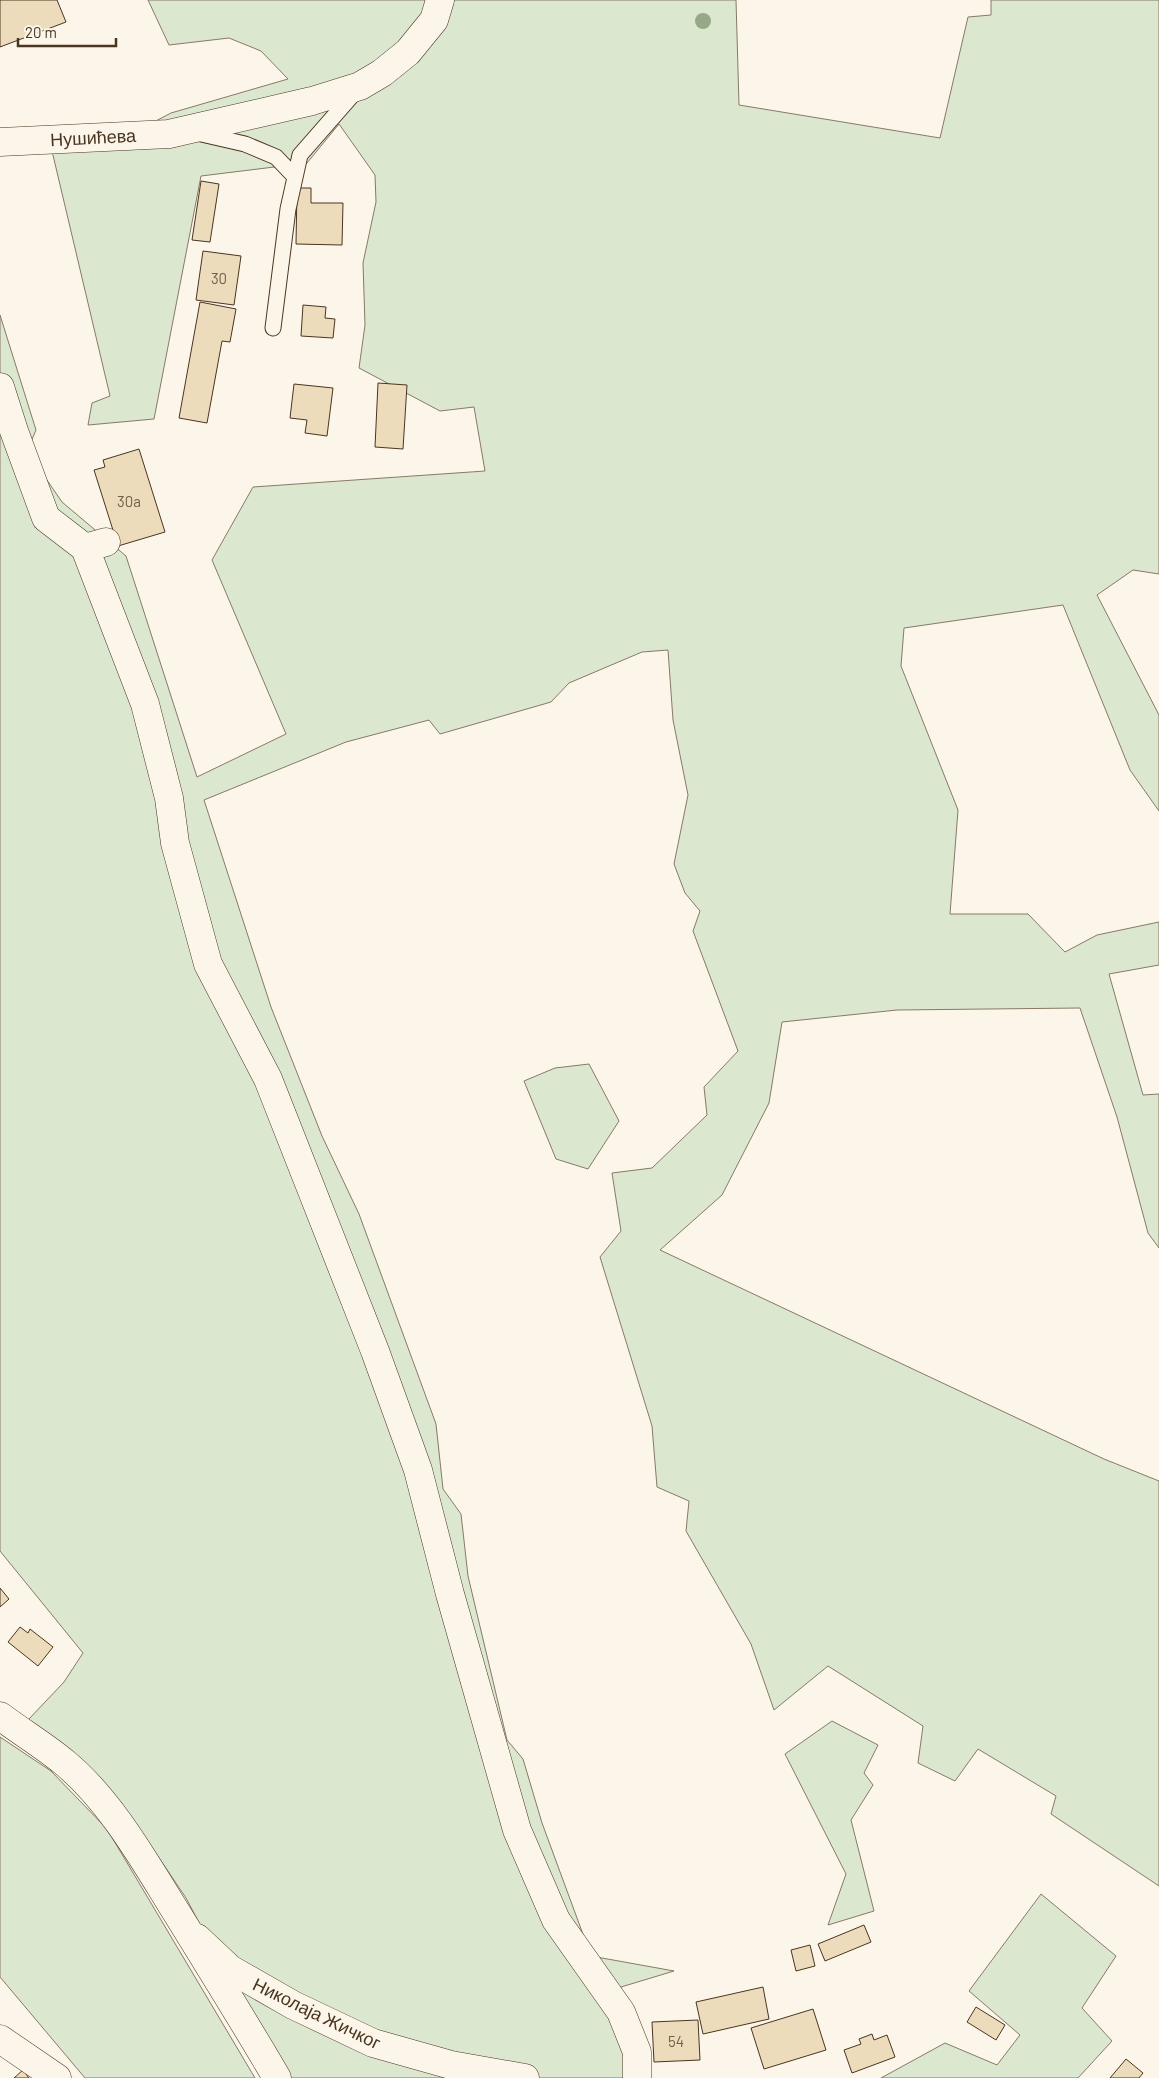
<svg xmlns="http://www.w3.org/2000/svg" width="1159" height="2078" font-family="Barlow,sans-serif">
  <rect width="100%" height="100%" fill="#fbf6e9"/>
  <path fill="#dce7d0" stroke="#887966" d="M148 0H736L739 105 940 138 968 17 991 15V0H1159V574L1133 570 1097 595 1159 715V811L1130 770 1063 605 904 628 901 666 958 810 950 914H1028L1065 952 1097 935 1159 922V965L1109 974 1143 1095 1159 1094V1248L1148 1233 1117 1117 1080 1008 897 1010 782 1022 769 1103 722 1195 660 1250 1104 1459 1159 1481V1886L1051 1814 1056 1796 978 1749 955 1781 918 1763 923 1726 828 1666 774 1710 751 1644 686 1531 689 1501 657 1487 652 1426 600 1257 621 1231 612 1173 652 1168 707 1115 704 1087 738 1051 693 931 700 911 685 893 674 864 688 795 673 720 668 650 642 652 569 683 551 702 440 734 429 720 346 742 204 800 271 1007 322 1136 359 1214 436 1424 443 1489 461 1514 468 1576 507 1740 523 1759 542 1823 591 1956 674 1971 621 1987 640 2078H289L238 1997 186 1898 135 1822 82 1760 28 1720 64 1682 83 1653 0 1551V315L36 430 27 451 62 502 126 556 197 777 286 734 212 560 253 487 485 471 474 407 440 411 359 368 365 325 363 263 376 202 375 175 339 124 307 163 201 176 154 419 88 425 92 403 110 396 52 151 150 124 171 113 288 79 261 51 229 38 169 45Z
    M589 1064 619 1121 588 1169 556 1159 524 1081 555 1068Z
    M832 1721 878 1745 864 1773 873 1785 851 1820 874 1911 828 1925 846 1874 785 1754Z
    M0 1737 51 1771 107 1829 255 2078H85L0 1977Z
    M1041 1894 1116 1956 1082 2008 1112 2041 1078 2078H881L945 2043 997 2065 1020 2035 969 1991Z"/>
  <path fill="#ecdcbc" stroke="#4a3520" d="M0 0H57L66 22 0 47Z
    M201 181 219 184 210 242 192 240Z
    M297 188H311V203H343L342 245 296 244Z
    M203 251 241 256 234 305 196 300Z
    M200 302 236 309 230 342 222 341 207 423 179 418Z
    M303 305 326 307 325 318 335 319 333 338 301 336Z
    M378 383 407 385 403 449 375 447Z
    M294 384 333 388 327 436 305 433 307 420 290 418Z
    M139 449 165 532 118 546 94 470 105 467 103 460Z
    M0 1588 9 1599 0 1607Z
    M20 1627 28 1633 30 1629 53 1647 38 1666 8 1642Z
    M864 1925 871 1942 825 1961 818 1944Z
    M810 1945 815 1966 796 1971 791 1950Z
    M763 1987 769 2019 703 2034 696 2002Z
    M976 2007 1005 2025 996 2040 967 2022Z
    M813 2009 826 2050 764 2069 751 2028Z
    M698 2020 700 2060 654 2062 652 2022Z
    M872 2034 874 2040 887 2035 895 2057 852 2073 844 2050 861 2044 859 2039Z
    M1126 2059 1143 2073 1139 2078H1110Z
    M23 2070 29 2078H14Z"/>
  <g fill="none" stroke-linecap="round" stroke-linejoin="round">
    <defs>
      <path id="service" d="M197 133 245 144 276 157 295 177
        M273 328 288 209 300 155 356 91"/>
      <path id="minor" d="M0 142 169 134 312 101 360 86 382 73 408 52 434 20 440 0
        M0 387 14 431 46 518 85 548 106 542
        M85 548 145 704 169 798 175 843 208 964 268 1079 375 1351 418 1470 450 1594 517 1830 556 1920 621 2012 637 2052V2078
        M197 1938 230 1969 293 2005 373 2043 451 2065 525 2078
        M0 2039 57 2078"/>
      <path id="tertiary" d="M0 1716C21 1732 45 1746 65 1763 112 1802 146 1864 178 1915 211 1969 245 2023 277 2078"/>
    </defs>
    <use href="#service" stroke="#4a3520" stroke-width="17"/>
    <use href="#minor" stroke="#4a3520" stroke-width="29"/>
    <use href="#tertiary" stroke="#4a3520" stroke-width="29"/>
    <use href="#service" stroke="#fbf6e9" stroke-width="15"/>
    <use href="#minor" stroke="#fbf6e9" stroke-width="28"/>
    <use href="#tertiary" stroke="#fbf6e9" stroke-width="28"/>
  </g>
  <circle fill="#96a887" cx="703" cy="21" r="8"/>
  <g text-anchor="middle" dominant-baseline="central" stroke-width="4" stroke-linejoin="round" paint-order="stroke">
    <g font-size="15" fill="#725f47">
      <text x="219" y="278">30</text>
      <text x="129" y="501">30a</text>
      <text x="676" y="2041">54</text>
    </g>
    <g font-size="18" fill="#4a3520" stroke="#fbf6e9">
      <text transform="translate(93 137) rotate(-3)">Нушићева</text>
      <text transform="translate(317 2013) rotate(26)">Николаја Жичког</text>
    </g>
  </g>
  <path d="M18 38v8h98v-8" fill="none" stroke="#4a3520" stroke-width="2.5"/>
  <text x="25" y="38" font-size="15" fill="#4a3520" stroke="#fbf6e9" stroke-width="4" paint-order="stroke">20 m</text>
</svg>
